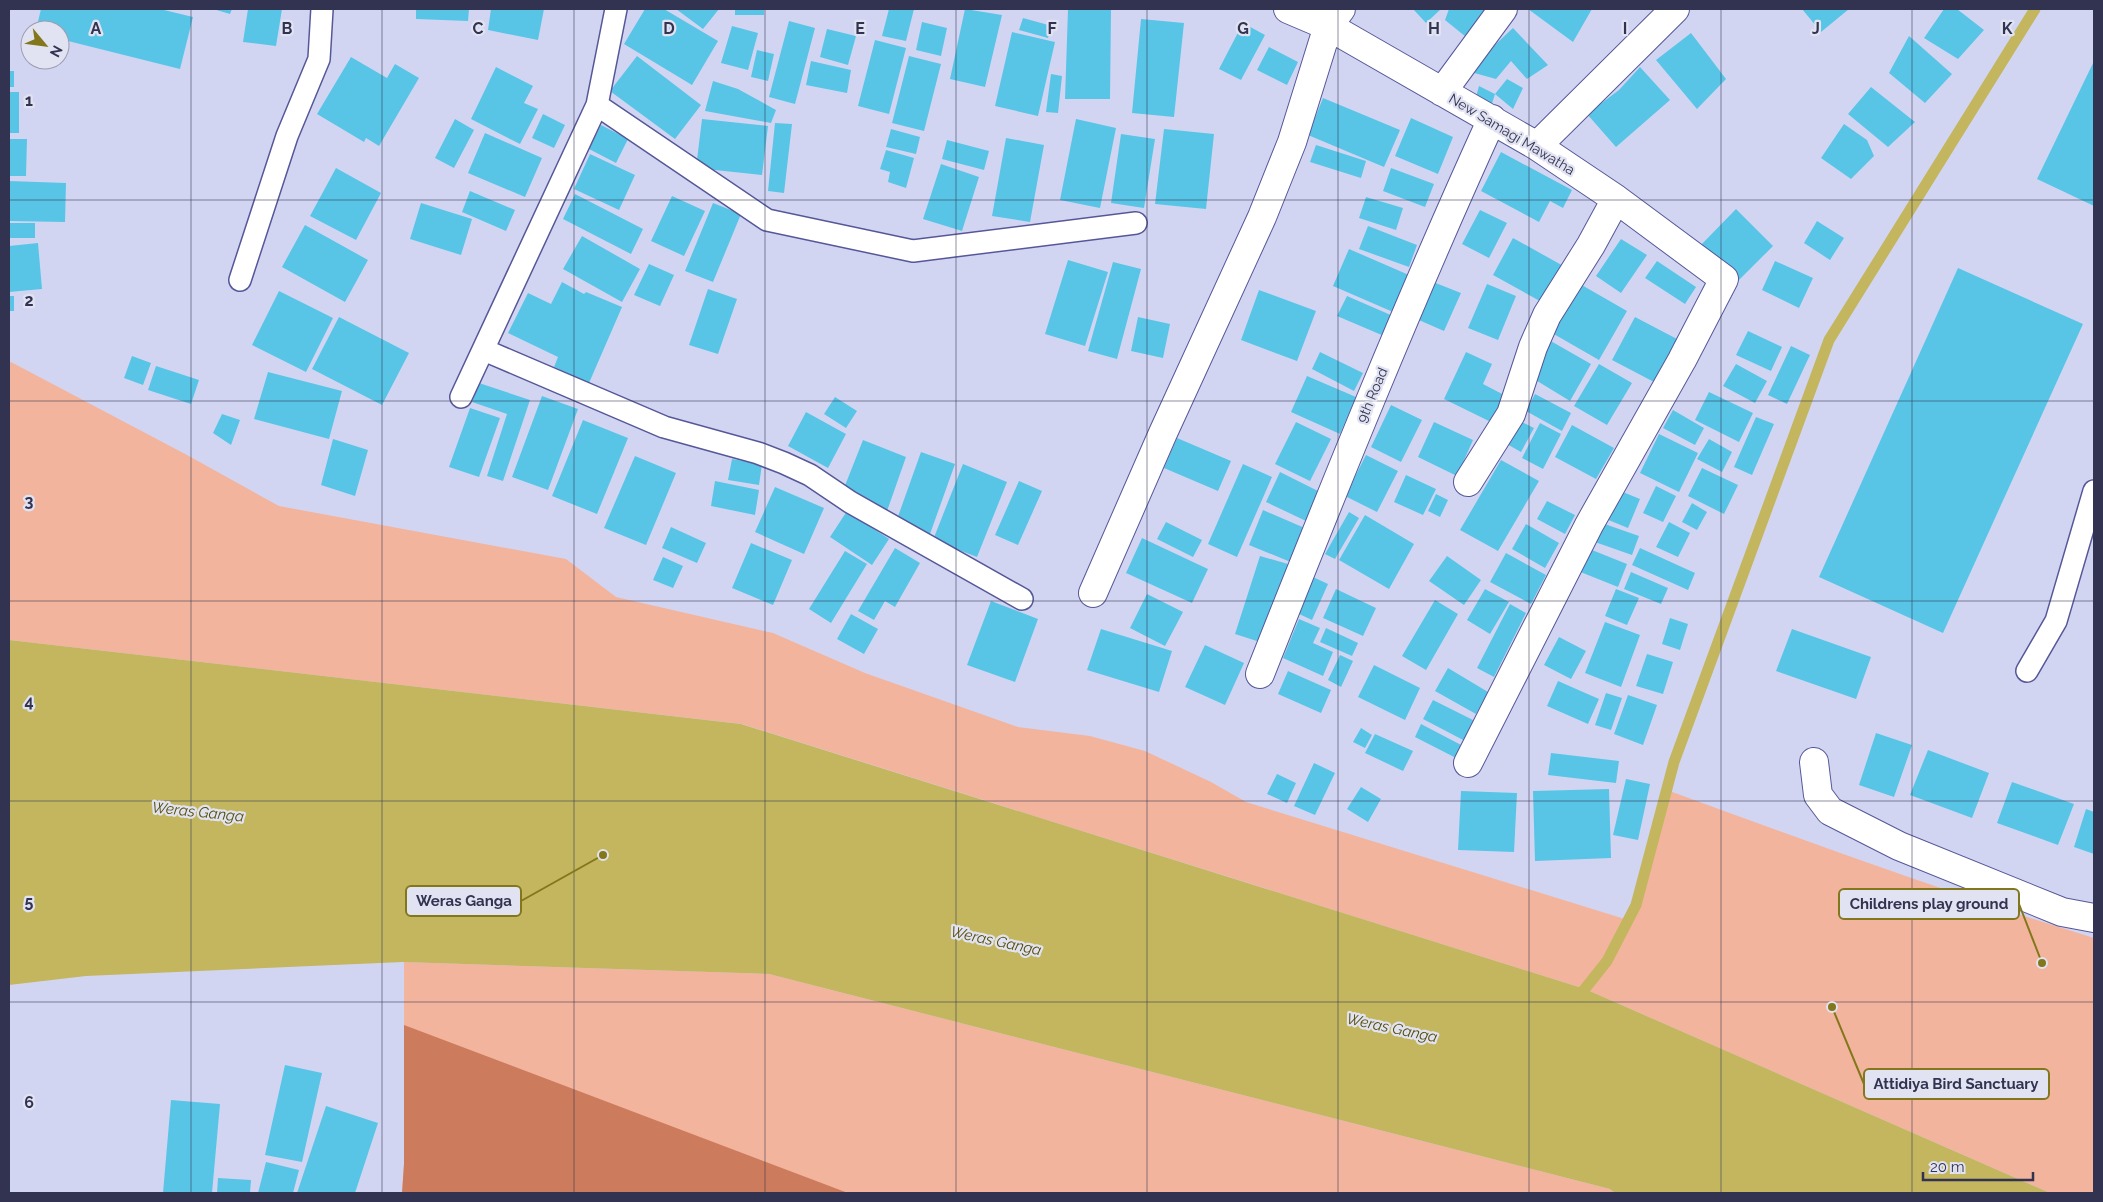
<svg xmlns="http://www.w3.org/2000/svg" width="2103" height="1202" font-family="Raleway,sans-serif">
  <rect width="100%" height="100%" fill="#d2d5f2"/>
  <path fill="#f3b49d" d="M11 362 187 455 279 506 566 559 616 597 773 633 865 673 1018 727 1090 736 1145 751 1211 782 1246 802 1628 920 1636 905 1667 790C1809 842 1950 894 2094 938V1193H2050L1585 989 742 724 9 640V363Z
    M404 962 769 974 1610 1189 1615 1193H402L404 1164Z"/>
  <path fill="#cc7b5d" d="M404 1025 848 1193H402L404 1164Z"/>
  <path fill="#c3b65f" d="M9 640 741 724 1585 989 2050 1193H1615L1610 1189 769 974 403 962 86 976 9 985Z"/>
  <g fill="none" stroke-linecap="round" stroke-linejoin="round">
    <path stroke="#c3b65f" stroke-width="11" d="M1576 1000 1607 961 1636 905 1674 762 1829 340 2035 9"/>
  </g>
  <path fill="#58c5e7" d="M41 9H160L193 17 180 69 60 39V30H36Z
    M213 9H232L230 14Z
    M248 9H282L276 46 243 42Z
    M416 9H469L468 21 416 19Z
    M491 9H544L538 40 488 30Z
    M645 9H664L718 41 692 85 624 44Z
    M676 9H719L703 29Z
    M735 9H764V15H735Z
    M889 9H914L906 41 882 36Z
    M965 9 1002 15 985 87 950 79Z
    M1068 9H1111L1110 99H1065Z
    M1413 9H1441L1426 23Z
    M1449 9H1483L1492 18 1471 41 1445 20Z
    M1528 9H1592L1573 42Z
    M1802 9H1849L1821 32Z
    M1944 9H1957L1984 30 1958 59 1924 38Z
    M1023 18 1052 26 1048 38 1019 30Z
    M1141 19 1184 23 1174 117 1132 113Z
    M789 21 815 28 795 104 769 97Z
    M922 22 947 28 941 56 916 50Z
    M1243 23 1265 35 1241 80 1219 69Z
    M732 26 758 33 748 70 721 63Z
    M1513 28 1548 65 1527 79 1511 61 1496 79 1467 71Z
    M827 29 856 36 848 65 820 57Z
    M1012 32 1055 42 1038 116 995 106Z
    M1691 33 1726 79 1697 109 1656 60Z
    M1909 36 1952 74 1925 103 1889 73Z
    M875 40 906 48 889 114 858 106Z
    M1269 47 1298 62 1287 85 1257 70Z
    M757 50 774 54 768 81 751 77Z
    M637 56 701 105 675 139 610 91Z
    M909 56 941 64 924 131 892 123Z
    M351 57 387 78 395 64 419 78 379 146 366 138 364 142 317 114Z
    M811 61 851 70 847 93 806 85Z
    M2094 61V206L2037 179Z
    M496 67 533 86 524 103 538 109 520 144 471 119Z
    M1640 67 1670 100 1616 147 1587 114 1619 90Z
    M9 71H14V87H9Z
    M1051 74 1062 76 1058 113 1046 112Z
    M1507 79 1523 88 1513 109 1495 94Z
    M713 81 738 89 776 110 771 123 705 111Z
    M1479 86 1495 94 1489 113 1474 104Z
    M1871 87 1915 122 1888 147 1848 114Z
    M9 92H19V133H9Z
    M1323 98 1400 130 1384 167 1308 135Z
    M543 114 565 125 554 148 532 138Z
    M1411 118 1453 137 1438 174 1395 156Z
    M455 119 474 130 454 168 435 158Z
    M702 119 768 126 762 175 696 168Z
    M1076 119 1116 128 1100 208 1060 200Z
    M775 123 792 124 784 193 768 191Z
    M1844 124 1867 140 1874 156 1851 179 1821 158Z
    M601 125 628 139 616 163 589 149Z
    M891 129 920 137 916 154 886 147Z
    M1164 129 1214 134 1206 209 1155 204Z
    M485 133 542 158 525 197 468 173Z
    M1121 134 1155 139 1144 208 1111 203Z
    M1006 138 1044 145 1030 222 992 216Z
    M9 139H27L26 176H9Z
    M947 140 989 151 984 170 942 159Z
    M1316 145 1366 161 1361 178 1310 162Z
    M886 150 914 158 906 188 888 182 890 172 880 169Z
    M1501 152 1572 190 1563 208 1550 201 1539 222 1481 191Z
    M590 154 635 175 619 210 574 189Z
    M941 164 979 177 962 231 923 219Z
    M336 168 381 193 356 240 310 216Z
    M1391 168 1434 184 1425 207 1383 191Z
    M9 181 66 183 65 222 9 221Z
    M470 191 515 210 506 231 462 212Z
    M575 194 643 229 631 254 563 219Z
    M672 196 705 211 684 256 651 241Z
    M1366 197 1403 208 1396 230 1359 218Z
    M421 203 472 219 461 255 410 239Z
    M713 203 741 214 713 282 685 271Z
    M1736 209 1773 246 1736 283 1699 247Z
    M1480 210 1507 223 1489 258 1462 244Z
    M1817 221 1844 238 1830 260 1804 243Z
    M9 223H35V238H9Z
    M305 225 368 260 345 302 282 267Z
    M1368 226 1417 245 1409 267 1359 249Z
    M582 236 640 269 622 302 563 269Z
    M1513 238 1567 268 1547 305 1493 275Z
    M1621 239 1647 255 1621 293 1596 276Z
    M38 243 42 289 9 292V246Z
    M1349 249 1409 275 1393 312 1333 286Z
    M1068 260 1108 272 1085 346 1045 334Z
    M1657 261 1696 287 1685 304 1645 278Z
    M1775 261 1813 278 1799 308 1762 290Z
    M1113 262 1141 269 1117 359 1088 351Z
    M649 264 674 275 660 306 634 295Z
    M1958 268 2083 324 1943 633 1819 577Z
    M1428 280 1461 293 1444 331 1412 317Z
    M562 282 584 294 586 292 622 307 589 383 554 367 558 357 508 333 528 293 551 304Z
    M1487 284 1516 296 1498 340 1468 328Z
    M1580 284 1627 311 1599 360 1552 333Z
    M708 289 737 299 718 354 689 345Z
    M1259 290 1316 311 1297 361 1241 340Z
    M279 291 333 318 306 372 252 345Z
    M9 296H14V311H9Z
    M1347 296 1393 316 1384 336 1337 316Z
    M339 317 409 353 382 405 312 369Z
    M1138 317 1170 324 1163 358 1131 351Z
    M1635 317 1677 339 1654 382 1612 360Z
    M1748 331 1782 347 1771 371 1736 355Z
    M1549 340 1591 364 1570 401 1529 376Z
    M1791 346 1810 355 1787 404 1768 395Z
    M1320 352 1363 373 1354 391 1312 369Z
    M1466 352 1492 364 1483 384 1506 396 1493 423 1444 399Z
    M132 356 151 363 143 385 124 378Z
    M1599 364 1632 383 1607 425 1574 406Z
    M1736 364 1767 381 1755 403 1723 386Z
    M156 366 199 380 191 404 148 390Z
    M268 372 342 391 329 439 254 419Z
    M1307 376 1356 397 1340 434 1291 412Z
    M479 383 530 400 503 481 487 476 507 414 472 402Z
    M1709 392 1753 413 1739 442 1695 420Z
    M1535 394 1571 413 1562 431 1526 411Z
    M542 396 578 409 548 490 512 477Z
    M835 397 857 411 846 428 824 414Z
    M1391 405 1422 420 1401 462 1371 447Z
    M470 408 500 418 479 477 449 467Z
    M1673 410 1704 428 1695 445 1663 428Z
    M806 412 846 434 828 468 788 446Z
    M222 414 240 420 231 445 213 433Z
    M1756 417 1774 424 1752 475 1734 467Z
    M583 420 628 438 597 514 552 496Z
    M1518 420 1534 428 1521 452 1505 443Z
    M1296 422 1331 439 1310 481 1275 464Z
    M1434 422 1473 440 1457 476 1418 457Z
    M1540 423 1561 434 1543 469 1522 458Z
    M1572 425 1614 448 1596 479 1555 457Z
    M1659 434 1698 453 1679 492 1640 473Z
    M1177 438 1231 461 1218 491 1164 468Z
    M333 439 368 450 355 496 321 485Z
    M1709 439 1732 452 1722 472 1697 459Z
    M863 440 906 457 886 514 844 488Z
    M921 452 955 464 930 534 896 522Z
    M1366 455 1398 471 1377 512 1345 496Z
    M635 456 676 473 646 545 604 528Z
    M732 459 762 464 759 485 728 480Z
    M1501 460 1539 481 1498 551 1460 530Z
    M963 464 1007 482 977 557 933 540Z
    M1243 464 1272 477 1237 557 1208 544Z
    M1702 468 1738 485 1724 514 1688 496Z
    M1280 472 1320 492 1306 521 1266 502Z
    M1406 475 1436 489 1423 515 1394 502Z
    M715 481 759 490 755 515 711 506Z
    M1019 481 1042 491 1018 545 995 535Z
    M1656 486 1676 496 1663 522 1643 513Z
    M775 487 824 508 804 554 755 532Z
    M1618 490 1640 499 1628 528 1606 519Z
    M1436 494 1448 500 1440 517 1428 511Z
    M1547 501 1575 515 1565 534 1537 519Z
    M1692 503 1707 512 1697 530 1682 522Z
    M1263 510 1307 529 1293 563 1249 545Z
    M847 511 889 539 872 565 830 537Z
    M1349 512 1359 518 1335 559 1325 554Z
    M1365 515 1414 544 1389 589 1339 560Z
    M1166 522 1202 540 1193 557 1157 539Z
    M1599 522 1639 536 1632 555 1592 541Z
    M1669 522 1690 533 1678 557 1656 547Z
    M1526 524 1559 543 1545 568 1512 549Z
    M671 527 706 543 697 563 662 548Z
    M1142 538 1208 569 1192 603 1126 573Z
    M751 543 792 560 773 605 732 588Z
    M895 548 920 563 895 607 885 601 874 620 858 611Z
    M1587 548 1627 564 1618 587 1578 571Z
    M1640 548 1695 573 1688 590 1632 565Z
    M845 551 867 564 831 623 809 609Z
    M1506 553 1546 575 1531 604 1490 582Z
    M1260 556 1288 564 1263 643 1235 634Z
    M1447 556 1481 580 1464 605 1429 581Z
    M663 557 683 566 673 588 653 580Z
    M1631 572 1668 588 1661 604 1624 589Z
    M1313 577 1328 584 1312 620 1297 613Z
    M1336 589 1376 608 1363 636 1323 618Z
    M1485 589 1509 602 1490 634 1467 620Z
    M1616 589 1639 598 1627 625 1605 616Z
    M1147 594 1183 612 1165 646 1130 628Z
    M1435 600 1458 614 1426 670 1402 656Z
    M991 601 1038 619 1015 682 967 665Z
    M1510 604 1526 613 1494 677 1477 668Z
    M851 614 878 629 864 654 837 639Z
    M1670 618 1688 624 1680 650 1662 644Z
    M1299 619 1320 628 1313 643 1333 652 1323 676 1283 658Z
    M1605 622 1640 635 1621 687 1585 673Z
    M1326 628 1358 643 1352 656 1320 642Z
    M1101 629 1172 651 1159 692 1087 670Z
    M1792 629 1871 657 1856 699 1776 671Z
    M1559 637 1586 651 1571 679 1544 665Z
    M1205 645 1244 663 1225 705 1185 687Z
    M1647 654 1673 662 1663 694 1636 686Z
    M1340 655 1353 661 1341 687 1328 680Z
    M1374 665 1420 688 1405 720 1358 697Z
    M1448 668 1488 692 1476 714 1435 691Z
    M1288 671 1331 690 1321 713 1278 694Z
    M1558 681 1599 699 1588 724 1547 706Z
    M1606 693 1622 698 1611 730 1595 725Z
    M1628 695 1657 705 1643 745 1614 734Z
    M1433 700 1475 721 1465 741 1423 719Z
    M1421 724 1465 747 1458 759 1415 737Z
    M1361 728 1372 735 1365 748 1353 742Z
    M1876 733 1912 745 1894 797 1859 785Z
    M1375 734 1413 751 1403 771 1365 753Z
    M1928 750 1989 773 1972 818 1910 795Z
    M1551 753 1619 761 1616 783 1548 775Z
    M1314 763 1335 773 1315 815 1294 806Z
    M1277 774 1296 783 1287 803 1267 794Z
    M1626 779 1650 784 1638 840 1613 835Z
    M2012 782 2074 804 2058 845 1997 823Z
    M1361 787 1381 799 1368 822 1347 809Z
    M1609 789 1611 858 1535 861 1533 791Z
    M1461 791 1517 793 1514 852 1458 850Z
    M2086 809 2094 812V854L2074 847Z
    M285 1065 322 1073 302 1162 265 1155Z
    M171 1100 220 1104 212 1193H163Z
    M326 1106 378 1123 355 1193H297Z
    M266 1162 299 1170 293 1193H258Z
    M218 1178 251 1180 250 1193H217Z"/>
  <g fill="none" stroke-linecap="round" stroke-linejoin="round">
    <defs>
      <path id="service" d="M597 105 767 220 913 251 1136 223
        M240 280 287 136 319 59 322 9
        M484 350 664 427 758 453 784 463 810 475 850 502 1022 599
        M461 397 597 105 616 9
        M2027 671 2056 621 2094 491"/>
      <path id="minor" d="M1288 9 1328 26 1537 146 1616 199 1724 279 1682 360 1589 525 1468 763
        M1442 92 1503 9
        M1537 146 1675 9
        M1468 482 1511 414 1533 347 1547 315 1591 245 1616 199
        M1093 593 1163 433 1262 217 1292 142 1328 26 1341 9
        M1260 674C1334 487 1409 301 1492 119
        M1814 762 1818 795 1830 811 1899 846 2062 912 2094 918"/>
    </defs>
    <use href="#service" stroke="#565798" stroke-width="24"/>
    <use href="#minor" stroke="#565798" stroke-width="30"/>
    <use href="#service" stroke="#fff" stroke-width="21"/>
    <use href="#minor" stroke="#fff" stroke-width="28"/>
  </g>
  <path fill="none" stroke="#323350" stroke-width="1" stroke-opacity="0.55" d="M191 9V1193M382 9V1193M574 9V1193M765 9V1193M956 9V1193M1147 9V1193M1338 9V1193M1529 9V1193M1721 9V1193M1912 9V1193M9 200H2094M9 401H2094M9 601H2094M9 801H2094M9 1002H2094"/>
  <g text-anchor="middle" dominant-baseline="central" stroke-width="4.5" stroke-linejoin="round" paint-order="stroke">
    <g font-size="14" fill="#323350" stroke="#e1e3f2">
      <text transform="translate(1512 134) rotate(31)">New Samagi Mawatha</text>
      <text transform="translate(1372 395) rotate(-67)">9th Road</text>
    </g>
    <g font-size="15" font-style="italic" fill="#554c05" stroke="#e1e3f2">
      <text transform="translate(198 812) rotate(6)">Weras Ganga</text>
      <text transform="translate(996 941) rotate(12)">Weras Ganga</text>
      <text transform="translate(1392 1028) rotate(12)">Weras Ganga</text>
    </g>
  </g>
  <g font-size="16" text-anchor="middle" font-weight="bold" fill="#323350" stroke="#e1e3f2" stroke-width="4.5" stroke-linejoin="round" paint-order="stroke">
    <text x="96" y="34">A</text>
    <text x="287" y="34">B</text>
    <text x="478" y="34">C</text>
    <text x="669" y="34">D</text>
    <text x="860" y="34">E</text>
    <text x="1052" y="34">F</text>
    <text x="1243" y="34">G</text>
    <text x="1434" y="34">H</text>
    <text x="1625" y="34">I</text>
    <text x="1816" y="34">J</text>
    <text x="2007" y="34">K</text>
    <text x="29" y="106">1</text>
    <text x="29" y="306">2</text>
    <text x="29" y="507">3</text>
    <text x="29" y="707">4</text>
    <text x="29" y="907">5</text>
    <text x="29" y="1108">6</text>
  </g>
  <path fill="none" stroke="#83771b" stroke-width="2" d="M603 855L521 901M2042 963L2019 904M1832 1007L1864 1084"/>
  <g fill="#83771b" stroke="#e1e3f2" stroke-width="2">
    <circle cx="603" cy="855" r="5"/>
    <circle cx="2042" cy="963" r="5"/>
    <circle cx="1832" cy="1007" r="5"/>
  </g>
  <g fill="#e1e3f2" stroke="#83771b" stroke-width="2">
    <rect x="406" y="886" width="115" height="30" rx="5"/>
    <rect x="1839" y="889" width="180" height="30" rx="5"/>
    <rect x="1864" y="1069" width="185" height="30" rx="5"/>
  </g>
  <g font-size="15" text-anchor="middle" font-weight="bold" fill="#323350">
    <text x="464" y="906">Weras Ganga</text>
    <text x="1929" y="909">Childrens play ground</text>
    <text x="1956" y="1089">Attidiya Bird Sanctuary</text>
  </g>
  <rect width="2103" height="1202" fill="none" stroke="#323350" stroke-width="20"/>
  <g transform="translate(45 45) rotate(119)"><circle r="24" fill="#e1e3f2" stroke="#9b9db1"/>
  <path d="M0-4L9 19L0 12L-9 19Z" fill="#83771b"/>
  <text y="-8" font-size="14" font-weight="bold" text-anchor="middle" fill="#323350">N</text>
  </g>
  <path d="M1923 1172v8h110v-8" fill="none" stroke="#323350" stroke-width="2.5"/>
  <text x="1930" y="1172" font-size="15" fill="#323350" stroke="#e1e3f2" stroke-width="4" paint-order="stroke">20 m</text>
</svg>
